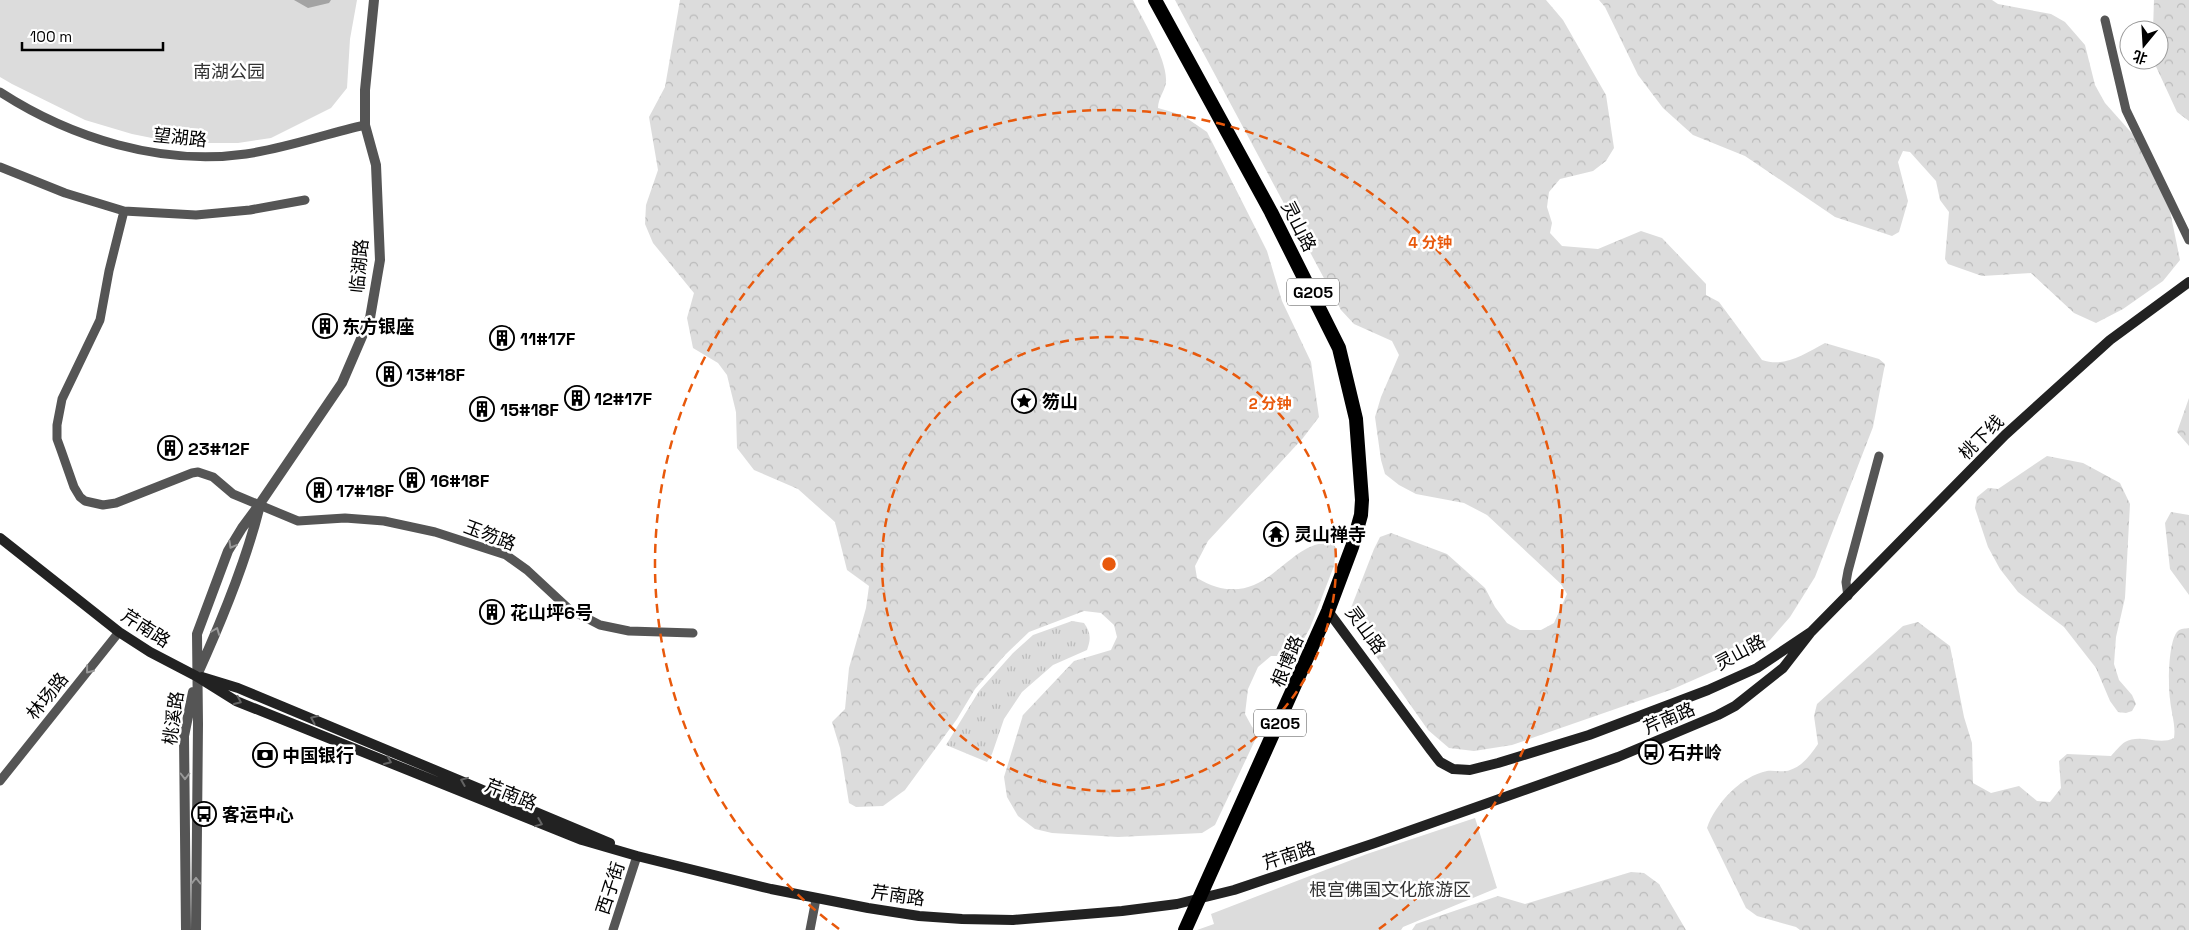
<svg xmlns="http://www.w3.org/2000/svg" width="2189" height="930" font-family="'Space Grotesk','Noto Sans SC',sans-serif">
  <defs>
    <pattern id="grass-tufts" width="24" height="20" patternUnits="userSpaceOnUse" patternTransform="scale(1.25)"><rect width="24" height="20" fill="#dcdcdc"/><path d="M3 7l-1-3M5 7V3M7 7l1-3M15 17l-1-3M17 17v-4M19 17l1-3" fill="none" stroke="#bbb"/></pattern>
    <pattern id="forest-crowns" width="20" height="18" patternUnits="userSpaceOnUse" patternTransform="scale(1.25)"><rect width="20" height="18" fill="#dcdcdc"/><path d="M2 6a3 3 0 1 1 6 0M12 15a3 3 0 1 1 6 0" fill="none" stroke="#bbb"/></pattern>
  </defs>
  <rect width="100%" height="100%" fill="#fff"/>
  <path fill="url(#grass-tufts)" d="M1072 621 1084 623C1091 633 1091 639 1087 650L1053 665 1022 692 1004 719 992 754 987 762 946 745 979 691 1013 653 1033 635Z"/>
  <path fill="url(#forest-crowns)" d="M680 0H1133C1143 20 1166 58 1166 79 1167 89 1158 97 1158 108L1182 115 1207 132 1267 251 1282 301 1311 362 1319 417 1303 438 1208 541 1195 566 1197 578C1266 619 1287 535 1333 544L1336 548 1334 566 1310 628 1294 656H1271L1258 667 1248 689 1245 714 1257 736 1215 825 1202 833 1118 837 1052 833 1035 829 1018 816 1007 797 1004 777 1023 715 1074 661 1111 650 1117 637 1114 625 1101 613 1084 611 1029 632 1006 654 975 689 957 719 905 790 883 806 856 807 849 803 840 748 832 722 845 709 849 668 866 608 869 586 847 570 835 522 798 489 754 470 737 448 736 412 727 375 718 363 693 348 687 318 694 293 653 243 645 224 646 205 658 170 649 117 665 87Z
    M1175 0H1546L1563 20 1606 95 1614 148 1606 161 1593 171 1560 179 1549 192 1547 207 1552 223 1550 233 1562 246 1598 249 1641 231 1662 238 1706 284V295L1719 302 1762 360C1785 368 1804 354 1825 343L1879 359 1885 364 1873 427 1815 577 1790 617 1770 640 1725 666 1673 689 1512 745 1474 751 1449 748 1428 730 1354 625 1349 613 1374 549 1380 537 1391 533 1447 554 1485 588 1495 607 1507 623 1520 630H1541L1554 623 1567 594 1561 584 1487 515 1464 503 1416 494 1399 485 1385 474 1381 460 1375 417 1381 397 1399 355 1392 341 1354 324 1341 310Z
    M1599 0H1992L1998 4 2051 14 2065 22 2085 45 2095 85 2105 103 2137 139 2170 211 2180 260 2163 281 2123 309 2096 323 2074 313 2031 273 1982 276 1948 264 1945 259 1949 212 1940 200 1936 181 1910 152 1903 151 1898 162 1908 201 1899 232 1892 236 1835 217 1745 156 1693 135 1663 108 1638 75 1605 7Z
    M2154 0H2189V121L2177 112 2153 60H2159V30H2153Z
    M2189 398V446L2177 432Z
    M2047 456 2083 463 2120 483 2130 504 2125 598 2116 637 2114 664 2119 680 2132 695 2136 704 2132 711 2126 713 2118 712 2110 701 2096 668 2064 627 2018 592 2000 569 1988 547 1975 508 1977 497 1988 488 1998 489Z
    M2171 512 2189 515V595L2170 569 2165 523Z
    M1918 622 1950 646 1964 717 1972 743 1973 783 1991 793 2019 786 2037 801 2050 802 2061 788 2059 761 2067 754 2111 756C2115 752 2120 745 2125 742 2140 733 2159 746 2174 738 2176 725 2171 712 2170 699 2168 686 2168 640 2178 631 2181 628 2185 629 2189 628V930H1800L1796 927 1757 916 1746 908 1707 828C1715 804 1741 776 1767 771 1774 770 1783 773 1790 770 1803 766 1811 754 1818 744L1814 716 1817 704 1903 626Z
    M1631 872 1644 873 1659 884 1686 930H1412L1416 924 1498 896 1525 904Z"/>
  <path fill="#dcdcdc" d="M0 0H357L350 39 347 88 331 108 271 138 238 143H177L132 134 85 120 12 84 0 77Z
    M1475 818 1497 888 1403 927 1401 930H1197L1214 924 1211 914 1367 854Z"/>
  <path fill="#a3a3a3" d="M294 0H331L329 3 308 8Z"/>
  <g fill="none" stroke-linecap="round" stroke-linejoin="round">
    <path stroke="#555" stroke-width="9" d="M2105 20 2126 110 2189 240
      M0 92C71 138 161 166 246 154 287 148 325 134 365 125
      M0 167 65 193 124 211 196 215 250 210 305 200
      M124 211 109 271 100 320 62 399 57 425V439L61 450 74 487 80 497 85 501 103 505 116 503 192 473 198 472 213 477 233 494 298 521 345 518 384 521 435 532 506 555 527 570 569 609 600 625 629 631 693 633
      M1848 596 1846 582 1848 571 1879 456
      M0 781 119 632
      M613 930 637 856
      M810 930 816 899"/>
    <path stroke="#555" stroke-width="10" d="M198 673C222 620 245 565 259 509
      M186 930 184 736 193 692
      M196 930 198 724 197 634 228 551 242 528 259 505 342 383 370 318 380 260 376 165 365 125V90L374 0"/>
    <path stroke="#222" stroke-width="10" d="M0 538 119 632 150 652 196 676 236 701 582 840 637 856 771 889 868 908 919 916 962 919 1013 920 1122 911 1177 904 1234 890 1375 843 1618 757 1718 715 1735 706 1783 668 1811 632
      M1328 611 1430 749 1440 762 1453 769 1470 770 1498 763 1589 735 1708 690 1757 668 1811 632 2005 435 2110 340 2189 282
      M202 677 238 688 610 843"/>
    <path stroke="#000" stroke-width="14" d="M1155 0 1271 212 1339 348 1356 419 1362 500 1361 515 1352 547 1328 611 1185 930"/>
  </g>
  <defs><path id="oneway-chevron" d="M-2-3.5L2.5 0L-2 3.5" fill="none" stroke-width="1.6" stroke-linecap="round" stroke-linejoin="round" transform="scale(1.25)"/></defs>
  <g stroke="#999">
    <use href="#oneway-chevron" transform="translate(232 545) rotate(119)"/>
    <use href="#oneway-chevron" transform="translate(216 631) rotate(-69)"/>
    <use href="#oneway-chevron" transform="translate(89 670) rotate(129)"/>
    <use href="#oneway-chevron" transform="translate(185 776) rotate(90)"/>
    <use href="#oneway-chevron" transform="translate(196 881) rotate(-90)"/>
  </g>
  <g stroke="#646464">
    <use href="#oneway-chevron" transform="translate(238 701) rotate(25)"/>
    <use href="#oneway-chevron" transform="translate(314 719) rotate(-157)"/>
    <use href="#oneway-chevron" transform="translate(388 761) rotate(23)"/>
    <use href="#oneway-chevron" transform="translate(464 781) rotate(-158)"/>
    <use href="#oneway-chevron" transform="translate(539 823) rotate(22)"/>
  </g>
  <g fill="none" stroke="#e8590c" stroke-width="2.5" stroke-dasharray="9 6">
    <circle cx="1109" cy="564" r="227"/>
    <path d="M839 929A454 454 0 1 1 1379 929"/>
  </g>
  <defs>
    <symbol id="building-ring" viewBox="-11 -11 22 22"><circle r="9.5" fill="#fff" stroke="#000" stroke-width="1.5"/><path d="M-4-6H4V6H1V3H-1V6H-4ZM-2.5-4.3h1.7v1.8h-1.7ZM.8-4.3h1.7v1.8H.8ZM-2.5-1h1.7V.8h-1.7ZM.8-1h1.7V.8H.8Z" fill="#000"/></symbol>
    <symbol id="sight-ring" viewBox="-11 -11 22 22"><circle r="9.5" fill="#fff" stroke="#000" stroke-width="1.5"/><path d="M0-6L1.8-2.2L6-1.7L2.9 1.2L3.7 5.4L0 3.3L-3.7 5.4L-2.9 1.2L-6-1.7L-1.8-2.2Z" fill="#000"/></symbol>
    <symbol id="temple-ring" viewBox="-11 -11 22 22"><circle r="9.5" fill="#fff" stroke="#000" stroke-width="1.5"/><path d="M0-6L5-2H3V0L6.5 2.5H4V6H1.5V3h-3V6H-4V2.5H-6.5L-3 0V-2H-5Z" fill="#000"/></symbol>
    <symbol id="bus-ring" viewBox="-11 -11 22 22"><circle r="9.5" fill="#fff" stroke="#000" stroke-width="1.5"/><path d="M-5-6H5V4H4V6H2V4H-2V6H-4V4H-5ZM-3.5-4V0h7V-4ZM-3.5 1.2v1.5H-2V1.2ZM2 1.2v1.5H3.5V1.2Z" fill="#000"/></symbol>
    <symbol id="bank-ring" viewBox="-11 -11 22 22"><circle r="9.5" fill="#fff" stroke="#000" stroke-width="1.5"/><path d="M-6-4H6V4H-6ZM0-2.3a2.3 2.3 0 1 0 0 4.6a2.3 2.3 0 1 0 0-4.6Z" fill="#000"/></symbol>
  </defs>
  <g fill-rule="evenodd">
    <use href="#building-ring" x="311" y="312" width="28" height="28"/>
    <use href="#building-ring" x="488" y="324" width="28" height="28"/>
    <use href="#building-ring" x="375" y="360" width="28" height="28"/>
    <use href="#building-ring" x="563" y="384" width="28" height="28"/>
    <use href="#sight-ring" x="1010" y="387" width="28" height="28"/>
    <use href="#building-ring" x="468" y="395" width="28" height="28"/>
    <use href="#building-ring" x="156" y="434" width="28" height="28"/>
    <use href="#building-ring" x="398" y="466" width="28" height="28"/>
    <use href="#building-ring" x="305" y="476" width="28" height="28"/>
    <use href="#temple-ring" x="1262" y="520" width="28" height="28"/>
    <use href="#building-ring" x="478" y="598" width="28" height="28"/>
    <use href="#bus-ring" x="1637" y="738" width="28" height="28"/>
    <use href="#bank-ring" x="251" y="741" width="28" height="28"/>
    <use href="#bus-ring" x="190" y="800" width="28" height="28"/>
  </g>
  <g text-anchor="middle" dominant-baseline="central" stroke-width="5" stroke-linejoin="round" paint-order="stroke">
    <g fill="#fff" stroke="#4c4c4c" stroke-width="1">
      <rect x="1287" y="278.5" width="52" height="27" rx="4"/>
      <rect x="1254" y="709.5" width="52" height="27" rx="4"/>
    </g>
    <g font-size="16" font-weight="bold" fill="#000">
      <text x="1313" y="292">G205</text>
      <text x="1280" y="723">G205</text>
    </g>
    <g font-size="18" fill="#333" stroke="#fff">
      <text x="229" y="71">南湖公园</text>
      <text x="1390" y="889">根宫佛国文化旅游区</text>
    </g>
    <g font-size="18" fill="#000" stroke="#fff">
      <text transform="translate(180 137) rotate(6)">望湖路</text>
      <text transform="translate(1299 226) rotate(63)">灵山路</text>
      <text transform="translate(359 266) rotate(-85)">临湖路</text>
      <text transform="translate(1981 437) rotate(-45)">桃下线</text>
      <text transform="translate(490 535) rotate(21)">玉笏路</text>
      <text transform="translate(146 628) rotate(33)">芹南路</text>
      <text transform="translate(1366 630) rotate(54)">灵山路</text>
      <text transform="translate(1740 652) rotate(-28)">灵山路</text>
      <text transform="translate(1287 661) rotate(-67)">根博路</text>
      <text transform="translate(47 696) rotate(-51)">林场路</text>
      <text transform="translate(173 718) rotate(-82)">桃溪路</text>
      <text transform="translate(1669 718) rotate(-23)">芹南路</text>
      <text transform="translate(511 794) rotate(22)">芹南路</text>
      <text transform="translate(1289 855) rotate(-18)">芹南路</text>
      <text transform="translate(610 888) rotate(-72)">西子街</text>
      <text transform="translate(898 895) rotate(8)">芹南路</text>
    </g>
    <g font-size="18" font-weight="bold" fill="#000" stroke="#fff" text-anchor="start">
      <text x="342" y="326">东方银座</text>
      <text x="520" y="338">11#17F</text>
      <text x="406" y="374">13#18F</text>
      <text x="594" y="398">12#17F</text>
      <text x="1042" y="401">笏山</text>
      <text x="500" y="409">15#18F</text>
      <text x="188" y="448">23#12F</text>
      <text x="430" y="480">16#18F</text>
      <text x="336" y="490">17#18F</text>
      <text x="1294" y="534">灵山禅寺</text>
      <text x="510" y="612">花山坪6号</text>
      <text x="1668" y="752">石井岭</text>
      <text x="282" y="755">中国银行</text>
      <text x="222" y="814">客运中心</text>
    </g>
  </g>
  <circle cx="1109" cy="564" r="8" fill="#e8590c" stroke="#fff" stroke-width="2.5"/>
  <g font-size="15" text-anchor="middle" font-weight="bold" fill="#e8590c" stroke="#fff" stroke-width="5" stroke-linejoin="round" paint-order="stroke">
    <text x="1430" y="248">4 分钟</text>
    <text x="1270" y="409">2 分钟</text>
  </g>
  <g transform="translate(2144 45) rotate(198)"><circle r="24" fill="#ffffff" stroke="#999999"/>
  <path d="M0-4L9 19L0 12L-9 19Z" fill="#000000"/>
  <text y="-8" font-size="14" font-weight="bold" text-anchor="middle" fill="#000000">北</text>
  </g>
  <path d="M22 42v8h141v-8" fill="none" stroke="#000000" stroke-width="2.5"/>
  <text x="30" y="42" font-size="15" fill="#000000" stroke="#ffffff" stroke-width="4" paint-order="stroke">100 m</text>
</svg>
